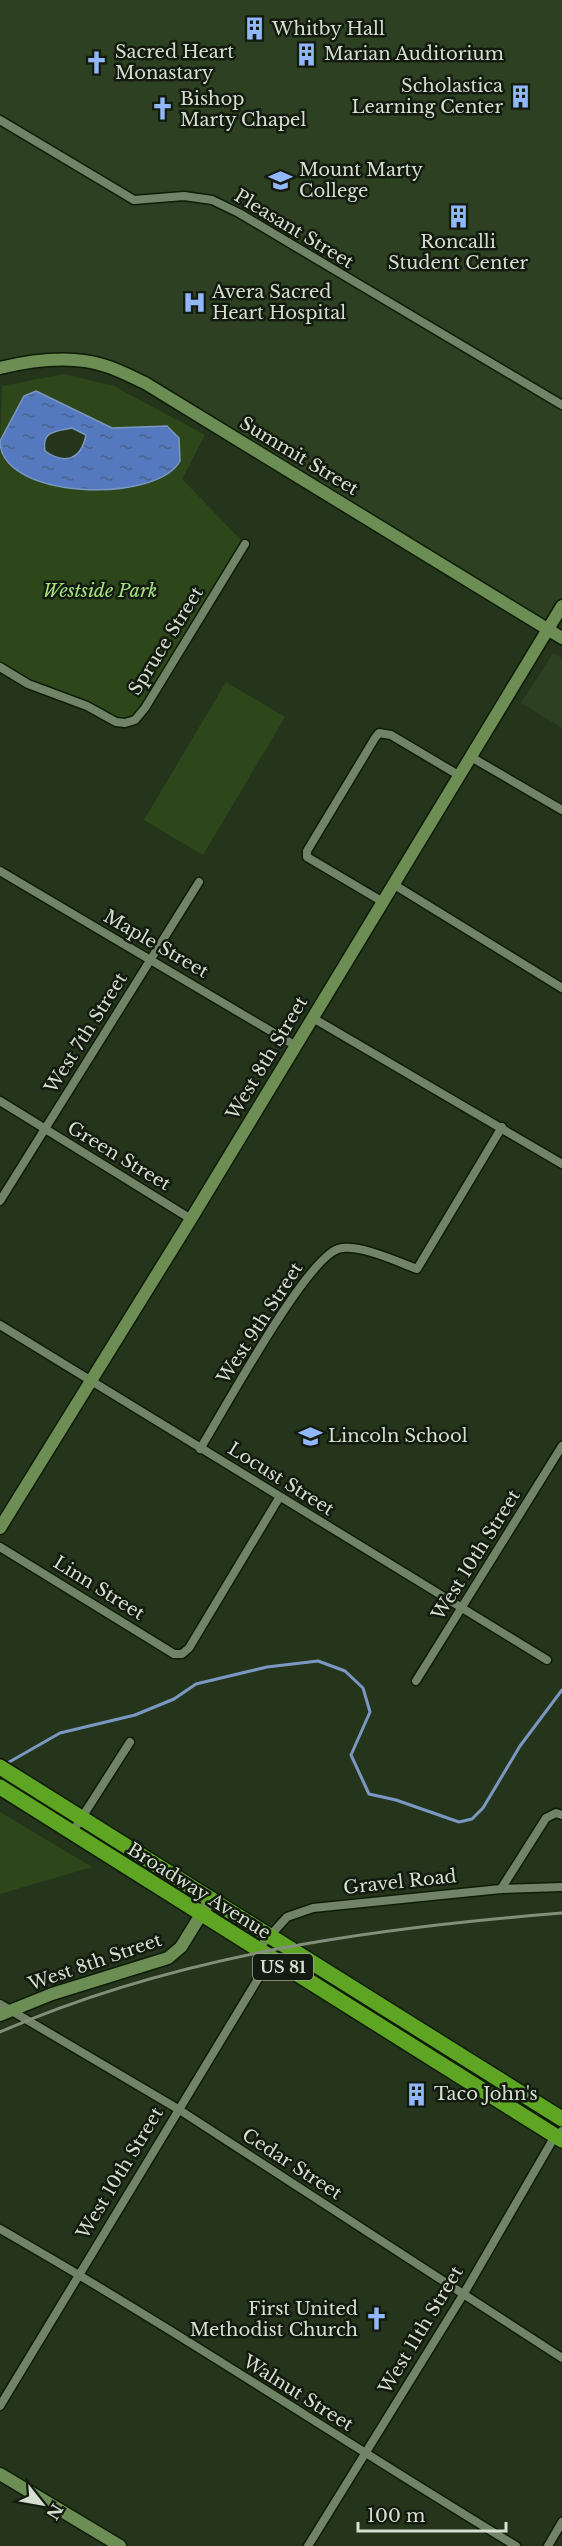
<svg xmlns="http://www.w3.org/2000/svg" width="562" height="2546" font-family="'Libre Baskerville',serif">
  <defs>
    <pattern id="water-ripples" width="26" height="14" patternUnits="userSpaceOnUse" patternTransform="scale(1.5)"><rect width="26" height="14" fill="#5479be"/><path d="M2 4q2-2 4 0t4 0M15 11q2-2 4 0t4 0" fill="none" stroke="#4c638b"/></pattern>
  </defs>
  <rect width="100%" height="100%" fill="#25351c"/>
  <path fill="#2d4021" d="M0 0H562V606L548 629 145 383 80 362 0 368Z
    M553 653 562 658V728L521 703Z"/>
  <path fill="#2d471b" d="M64 374 114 386 205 435 182 479 245 544 135 720 116 722 28 684 0 665V448L5 461 22 473 58 487 152 481 172 472 180 460 160 425 139 429 112 428 24 396 0 441 2 386Z
    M226 682 285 717 203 855 144 820Z
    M0 1812 92 1867 0 1894Z"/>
  <path fill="url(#water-ripples)" stroke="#7b98c3" stroke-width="1.5" fill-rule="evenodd" d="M36 391 112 428 167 426 179 438 180 461C157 504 0 500 0 441L24 396ZM72 428 86 435C81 460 65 465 45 451 41 430 58 431 72 428Z"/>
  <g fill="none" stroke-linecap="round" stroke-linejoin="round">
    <path stroke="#7b98c3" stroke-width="3" d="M4 1765 60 1733 135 1715 174 1699 196 1684 267 1667 318 1661 345 1671 363 1688 370 1712 351 1755 369 1794 396 1800 459 1822 472 1819 483 1808 520 1746 562 1690"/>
    <defs>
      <path id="street" d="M0 120 134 200 184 196 212 200 239 213 562 405
        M0 667 28 684 87 706 116 722 125 723 135 720 145 708 245 544
        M471 757 562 810
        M0 871 296 1046
        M393 884 562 988
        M383 902 307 857V851L375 738 379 733 391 735 460 776
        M313 1018 562 1164
        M0 1101 191 1219
        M0 1201 199 882
        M0 1325 547 1660
        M200 1449C223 1412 305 1260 338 1249 358 1243 398 1262 417 1269L502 1127
        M0 1547 174 1654H182L189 1648 279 1498
        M416 1681 562 1446
        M72 1833 130 1742
        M501 1889 546 1818 556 1813 562 1815
        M257 1950 287 1917 313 1908 501 1889 562 1887
        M0 2004 178 2109 562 2358
        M0 2229C175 2329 344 2442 516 2546
        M0 2406 270 1959
        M308 2546 463 2295 555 2136 562 2131
        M548 2546 562 2522"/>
      <path id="secondary" d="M0 368C33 360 73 355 106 366 119 370 132 377 145 383L562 638
        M0 1528 191 1219 562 606
        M0 2015 52 1994 168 1958 181 1947 210 1900
        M0 2474 120 2546"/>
      <path id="highway" d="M0 1767 562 2119
        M0 1787 562 2140"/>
    </defs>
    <use href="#street" stroke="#0e1c05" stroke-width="11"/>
    <use href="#secondary" stroke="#0e1c05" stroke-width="15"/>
    <use href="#highway" stroke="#0e1c05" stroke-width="18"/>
    <use href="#street" stroke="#728468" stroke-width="8"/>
    <use href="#secondary" stroke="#6c8e54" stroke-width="12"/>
    <use href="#highway" stroke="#5fa524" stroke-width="15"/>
    <path stroke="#828f7b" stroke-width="3" d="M0 2032C176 1955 372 1928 562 1913"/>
  </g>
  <defs>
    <symbol id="building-bare" viewBox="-9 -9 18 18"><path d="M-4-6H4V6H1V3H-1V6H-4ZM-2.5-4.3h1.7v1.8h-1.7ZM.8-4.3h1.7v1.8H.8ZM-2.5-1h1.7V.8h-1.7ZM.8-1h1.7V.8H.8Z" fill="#91b8fd" stroke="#131a0f" stroke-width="2.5" paint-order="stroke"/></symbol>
    <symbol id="church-bare" viewBox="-9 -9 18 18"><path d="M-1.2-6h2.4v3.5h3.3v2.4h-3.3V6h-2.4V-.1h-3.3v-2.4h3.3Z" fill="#91b8fd" stroke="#131a0f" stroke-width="2.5" paint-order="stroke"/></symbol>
    <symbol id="university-bare" viewBox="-9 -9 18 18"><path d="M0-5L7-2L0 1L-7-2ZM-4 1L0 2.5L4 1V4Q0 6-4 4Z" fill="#91b8fd" stroke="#131a0f" stroke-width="2.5" paint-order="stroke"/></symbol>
    <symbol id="hospital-bare" viewBox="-9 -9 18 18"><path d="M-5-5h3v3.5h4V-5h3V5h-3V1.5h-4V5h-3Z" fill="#91b8fd" stroke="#131a0f" stroke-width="2.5" paint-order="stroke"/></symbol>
    <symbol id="school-bare" viewBox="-9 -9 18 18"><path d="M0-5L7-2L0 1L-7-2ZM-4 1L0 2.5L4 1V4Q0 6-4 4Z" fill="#91b8fd" stroke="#131a0f" stroke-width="2.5" paint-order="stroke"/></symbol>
  </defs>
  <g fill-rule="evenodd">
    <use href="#building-bare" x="238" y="12" width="33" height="33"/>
    <use href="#building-bare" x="290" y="38" width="33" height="33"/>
    <use href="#church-bare" x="80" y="46" width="33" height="33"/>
    <use href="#building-bare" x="504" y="80" width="33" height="33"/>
    <use href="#church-bare" x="146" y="92" width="33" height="33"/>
    <use href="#university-bare" x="264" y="164" width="33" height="33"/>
    <use href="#building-bare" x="442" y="200" width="33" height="33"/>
    <use href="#hospital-bare" x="178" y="286" width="33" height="33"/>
    <use href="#school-bare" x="294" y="1420" width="33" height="33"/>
    <use href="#building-bare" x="400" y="2078" width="33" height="33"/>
    <use href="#church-bare" x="360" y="2302" width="33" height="33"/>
  </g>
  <g text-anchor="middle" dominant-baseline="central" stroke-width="5" stroke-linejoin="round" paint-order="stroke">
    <rect fill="#131a0f" stroke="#9ba496" stroke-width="1.5" x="253" y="1954" width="60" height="26" rx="4.5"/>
    <g font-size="16" font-weight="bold" fill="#d5dfd0">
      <text x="283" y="1967">US 81</text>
    </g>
    <g font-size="18" fill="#d5dfd0" stroke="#131a0f" text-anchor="start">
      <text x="272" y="29">Whitby Hall</text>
      <text x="115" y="52">Sacred Heart<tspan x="115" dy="21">Monastary</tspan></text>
      <text x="324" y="54">Marian Auditorium</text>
      <text x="503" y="86" text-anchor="end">Scholastica<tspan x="503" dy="21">Learning Center</tspan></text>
      <text x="180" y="99">Bishop<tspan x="180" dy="21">Marty Chapel</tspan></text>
      <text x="299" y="170">Mount Marty<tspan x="299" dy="21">College</tspan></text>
      <text x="458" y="242" text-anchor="middle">Roncalli<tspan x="458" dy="21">Student Center</tspan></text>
      <text x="212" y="292">Avera Sacred<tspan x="212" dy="21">Heart Hospital</tspan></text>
      <text x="328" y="1436">Lincoln School</text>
      <text x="434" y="2094">Taco John's</text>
      <text x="358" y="2309" text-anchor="end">First United<tspan x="358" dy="21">Methodist Church</tspan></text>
    </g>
    <g font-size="18" fill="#d5dfd0" stroke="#131a0f">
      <text transform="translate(294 229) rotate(31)">Pleasant Street</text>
      <text transform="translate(299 456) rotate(31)">Summit Street</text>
      <text transform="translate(166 641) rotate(-58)">Spruce Street</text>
      <text transform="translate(156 944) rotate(30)">Maple Street</text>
      <text transform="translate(86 1033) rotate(-58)">West 7th Street</text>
      <text transform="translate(267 1058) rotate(-59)">West 8th Street</text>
      <text transform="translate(119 1156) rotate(31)">Green Street</text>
      <text transform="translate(260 1323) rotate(-57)">West 9th Street</text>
      <text transform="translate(281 1479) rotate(32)">Locust Street</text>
      <text transform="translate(476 1555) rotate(-58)">West 10th Street</text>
      <text transform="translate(99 1588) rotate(32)">Linn Street</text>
      <text transform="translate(400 1882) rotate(-6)">Gravel Road</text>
      <text transform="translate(199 1891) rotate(32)">Broadway Avenue</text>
      <text transform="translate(95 1962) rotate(-19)">West 8th Street</text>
      <text transform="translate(292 2164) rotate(33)">Cedar Street</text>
      <text transform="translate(120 2173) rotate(-59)">West 10th Street</text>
      <text transform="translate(421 2330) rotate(-59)">West 11th Street</text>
      <text transform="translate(298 2393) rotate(32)">Walnut Street</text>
    </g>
    <g font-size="18" font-style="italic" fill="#a5e37f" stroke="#131a0f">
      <text x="100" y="591">Westside Park</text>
    </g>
  </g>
  <g transform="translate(42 2504) rotate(121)" stroke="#131a0f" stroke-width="4.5" paint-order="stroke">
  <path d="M0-4.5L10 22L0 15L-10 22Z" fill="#d5dfd0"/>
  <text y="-9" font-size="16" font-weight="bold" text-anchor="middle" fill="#d5dfd0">N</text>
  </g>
  <path d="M358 2522v9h148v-9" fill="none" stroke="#d5dfd0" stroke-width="3"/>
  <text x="367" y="2522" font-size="18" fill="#d5dfd0" stroke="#131a0f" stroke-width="4.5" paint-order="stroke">100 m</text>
</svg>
